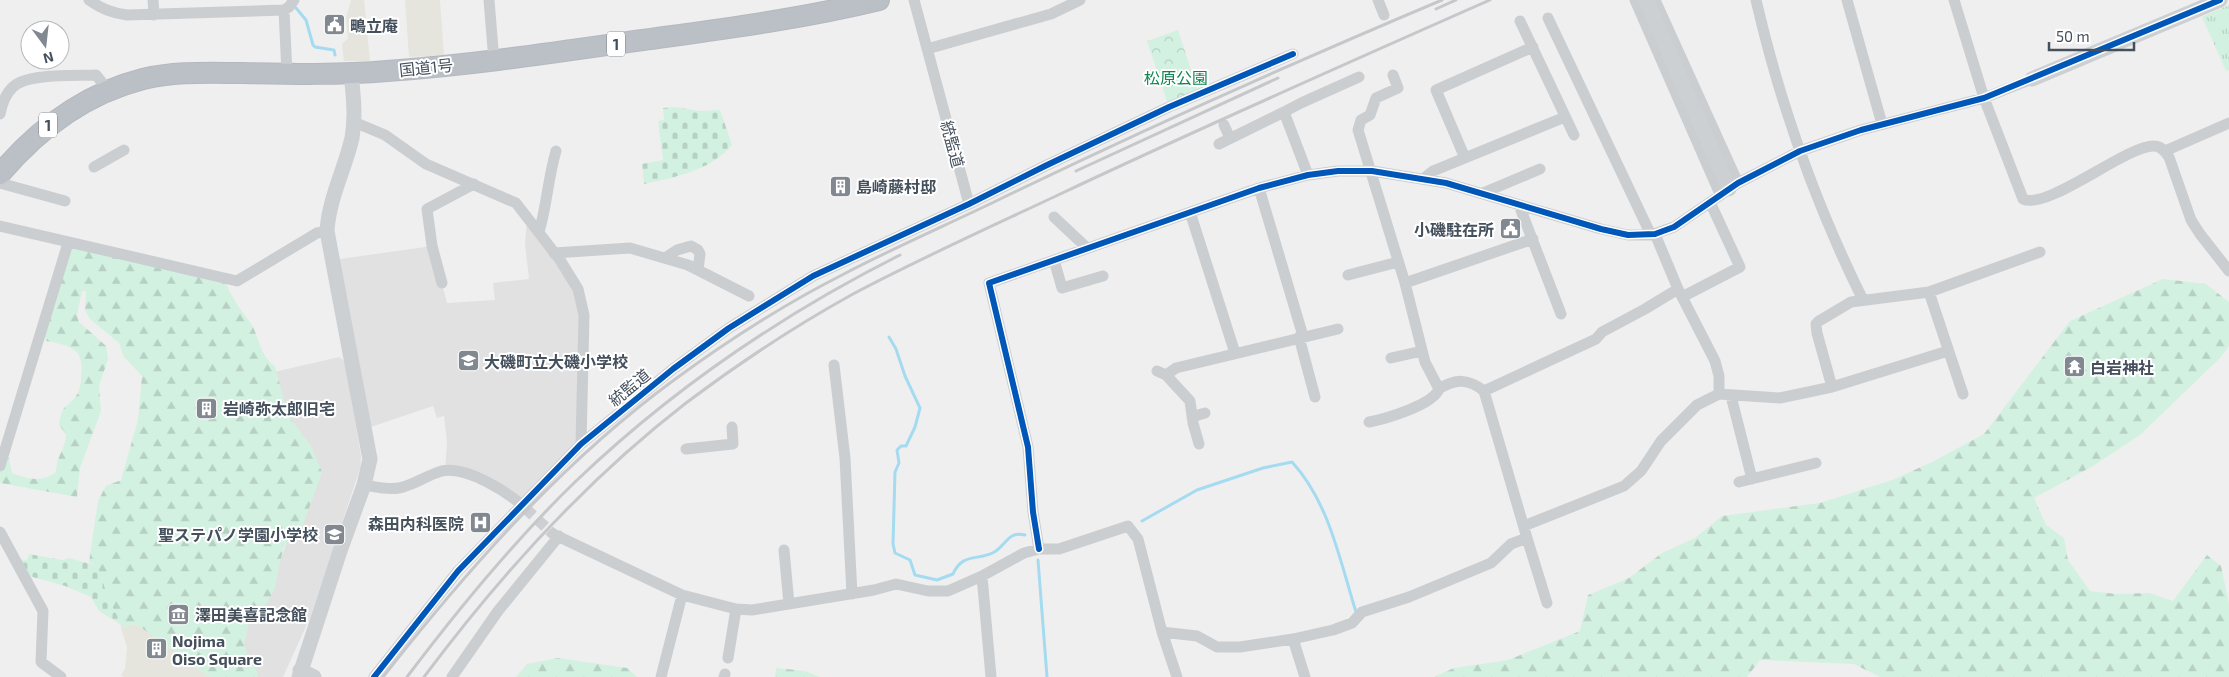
<svg xmlns="http://www.w3.org/2000/svg" width="2229" height="677" font-family="'Exo 2','Noto Sans JP',sans-serif">
  <defs>
    <pattern id="grass-tufts" width="24" height="20" patternUnits="userSpaceOnUse" patternTransform="scale(1.25)"><rect width="24" height="20" fill="#d2f1e0"/><path d="M3 7l-1-3M5 7V3M7 7l1-3M15 17l-1-3M17 17v-4M19 17l1-3" fill="none" stroke="#b6d0c3"/></pattern>
    <pattern id="forest-firs" width="22" height="20" patternUnits="userSpaceOnUse" patternTransform="scale(1.25)"><rect width="22" height="20" fill="#d2f1e0"/><path d="M5 1l3.5 6h-7zM16 11l3.5 6h-7z" fill="#b6d0c3"/></pattern>
    <pattern id="cemetery-stones" width="16" height="16" patternUnits="userSpaceOnUse" patternTransform="scale(1.25)"><rect width="16" height="16" fill="#d2f1e0"/><path d="M2 7V4a2 2 0 0 1 4 0v3zM10 15v-3a2 2 0 0 1 4 0v3z" fill="#b6d0c3"/></pattern>
    <pattern id="park-crowns" width="20" height="18" patternUnits="userSpaceOnUse" patternTransform="scale(1.25)"><rect width="20" height="18" fill="#d2f1e0"/><path d="M2 6a3 3 0 1 1 6 0M12 15a3 3 0 1 1 6 0" fill="none" stroke="#b6d0c3"/></pattern>
  </defs>
  <rect width="100%" height="100%" fill="#f0efef"/>
  <path fill="#e5e4dd" d="M351 0H364L370 61H344L342 44 348 38 346 18Z
    M405 0H440L444 55 409 57Z
    M120 624 124 628 132 624 139 626 209 677H124L121 675 125 669 127 648Z"/>
  <path fill="#e1e1e1" d="M527 218 560 260 584 315 581 444 521 504 485 482 445 471 447 442 444 416 437 418 433 406 365 429 333 260 432 246 447 303 495 300 493 283 529 279 525 244Z
    M339 357 345 361 361 456 360 469 311 615 283 677H241V620L269 585 316 474 282 413 274 372Z"/>
  <path fill="url(#grass-tufts)" d="M2229 5V70L2226 71 2202 17Z"/>
  <path fill="url(#forest-firs)" d="M68 243 224 278C230 295 239 308 250 322 259 335 260 358 275 366L287 412 292 421 311 446 322 472 299 536 289 539 283 549 274 591 259 615 249 623 244 644 248 658 258 673 257 677H209L139 626 132 624 124 628 109 601 95 565 89 562 98 501 106 486 121 480 138 420 142 376 124 357 119 343 90 319 85 310 86 291H82L77 315 79 322 106 346 108 359 99 386 101 411 80 468 77 497 0 483V466L3 455 9 458 12 473C28 479 41 483 56 472 57 454 65 451 66 434L59 425C63 401 65 411 76 396 80 391 81 383 81 377 85 348 71 346 46 341L40 332Z
    M2163 279 2206 284 2229 302V346L2220 358 2140 435 2093 466 2034 498 2046 525 2064 538 2068 560 2090 591 2116 594 2149 593 2173 601 2207 555 2221 566 2229 604V677H1880L1854 664 1760 660 1747 677H1434L1454 668 1508 660 1580 631 1588 595 1629 578 1662 553 1695 538 1722 516 1820 503 1892 480 1932 462 1984 434 2070 321Z
    M558 658 627 668 637 677H516L527 664Z
    M776 668 805 671 820 677H775Z"/>
  <path fill="url(#cemetery-stones)" d="M675 107 700 111 720 110 732 145C712 170 673 178 644 184L642 164 663 160 658 121 664 120 663 108Z
    M29 554 62 560 69 558 95 565 99 570 109 601 123 626 99 611 91 597 65 586 22 574 14 559 27 560Z"/>
  <path fill="url(#park-crowns)" d="M1178 30 1199 95 1169 107 1147 41Z"/>
  <g fill="none" stroke-linecap="round" stroke-linejoin="round">
    <path stroke="#a4dbf1" stroke-width="3" d="M296 8 306 20 313 45 315 47 334 50 335 55
      M889 337 896 349 905 376 920 408 915 427 906 446H901L897 450 899 463 895 472 893 544 895 553 910 560 915 575 937 580 953 574C963 551 980 562 996 551 1007 543 1009 531 1025 535
      M1142 521 1197 490 1263 468 1292 462C1329 502 1340 561 1356 612
      M1038 560 1047 677"/>
    <path stroke="#cecfd2" stroke-width="11" stroke-dasharray="11 5.5" stroke-linecap="butt" d="M525 508 553 534"/>
    <defs>
      <path id="highway" d="M0 174C38 129 84 94 143 79 176 71 210 73 244 73 291 74 340 75 387 71 473 65 558 52 643 40 722 29 801 19 879 0"/>
    </defs>
    <use href="#highway" stroke="#b4b8c0" stroke-width="22"/>
    <path stroke="#cbced1" stroke-width="11" d="M89 0C102 9 112 13 127 15L284 10 287 74
      M153 0 154 15
      M489 0 494 61
      M914 0 969 204
      M1378 0 1384 15
      M1635 0 1720 194
      M1655 0 1738 183
      M1756 0C1780 104 1816 205 1863 300
      M1847 0 1882 124
      M1954 0 1984 98 2023 199C2047 211 2127 145 2154 146 2161 146 2165 151 2169 157L2191 220 2200 234 2229 271
      M284 10 289 7 294 0
      M1548 18 1651 235
      M1520 21 1574 135
      M927 49 1051 14 1080 0
      M1284 112 1301 103 1359 77
      M0 114C2 104 5 94 13 87 27 73 76 76 96 75L108 90
      M354 122 385 135 426 164 516 203 560 260 578 289 584 315 581 444
      M1224 125 1230 138
      M1219 144 1284 112 1308 175
      M2165 151 2229 123
      M1465 158 1436 90 1533 47
      M94 167 124 150
      M1423 179 1433 171 1565 117
      M0 183 65 201
      M1259 188 1303 336
      M1483 193 1540 169
      M1519 205 1561 314
      M1190 212 1235 353
      M1054 217 1087 248
      M0 226 237 281 317 233 327 231
      M539 232C547 205 548 178 556 151
      M554 253 630 248 688 265 749 296
      M665 258 677 250 691 246 698 250 700 254 698 270
      M1054 260 1062 288 1103 276
      M1348 275 1398 262
      M442 283 432 246 427 209 474 184
      M1405 283 1533 239
      M1929 292 1963 394
      M1682 297 1740 267 1710 202
      M1299 337 1315 397
      M1391 358 1422 351
      M834 365 845 458 852 594
      M1157 371 1166 375 1176 368 1338 329
      M1166 375 1190 401 1193 423 1199 444
      M1832 387 1817 333 1816 324 1819 321 1851 302 1929 292 2040 252
      M1439 389C1456 378 1469 379 1484 391L1596 339 1602 332 1645 309 1678 289 1655 234
      M1719 394 1780 398 1832 387 1948 351
      M1731 396 1752 479
      M1192 417 1205 413
      M1369 422C1385 419 1433 405 1439 389L1425 362 1405 283 1358 130 1361 120 1370 115 1376 98 1398 88 1393 75
      M686 449 733 444 732 427
      M0 466 68 243
      M1739 482 1816 463
      M364 485C376 487 388 490 399 488 414 485 427 475 442 471 467 466 508 492 525 508
      M1524 526 1624 486 1641 471 1661 441 1697 405 1719 394V376L1715 361 1678 289
      M0 532 43 611 41 662 61 677
      M553 534 682 595 736 609 752 610 874 590 896 584 928 591H948L982 576 1024 553 1039 549H1059L1128 526 1138 539 1162 632 1177 677
      M1527 538 1547 603
      M1039 549 1033 512 1028 447 989 283 1259 188 1308 175 1338 171H1372L1446 183 1601 229 1628 235H1651L1674 227 1738 183 1800 151 1861 130 1984 98 2032 79
      M784 550 789 604
      M982 576 991 677
      M1162 632 1197 636 1217 647H1240L1293 639 1333 630 1352 623 1362 612 1409 597 1491 563 1511 544 1527 538 1484 391
      M1293 639 1305 677
      M728 658 736 609
      M374 677 458 571 581 444 673 369 729 328 813 276 969 204 1045 166 1169 107 1293 54
      M452 677 498 611 559 536
      M661 677 682 595
      M724 677 725 674"/>
    <path stroke="#ccd0d3" stroke-width="15" d="M1646 0 1729 189
      M2032 79 2220 0
      M300 670 314 677
      M299 677 340 551 364 485 370 459 327 231C329 198 345 169 352 138 356 116 353 93 351 72"/>
    <use href="#highway" stroke="#bbc0c6" stroke-width="20"/>
    <path stroke="#c5c7ca" stroke-width="3" d="M1436 9 1456 0
      M1076 171 1278 78
      M383 677C468 569 562 462 674 380 727 341 783 305 842 275 891 249 942 227 992 203 1140 131 1290 64 1442 0
      M407 677C459 608 513 542 575 482 671 390 781 315 900 255
      M424 677C500 575 585 481 686 403 739 363 795 326 853 294 919 259 988 228 1056 196 1200 128 1345 64 1490 0"/>
    <defs>
      <path id="cycleway" d="M1039 549 1033 512 1028 447 989 283 1259 188 1308 175 1338 171H1372L1446 183 1601 229 1628 235 1655 234 1674 227 1738 183 1800 151 1861 130 1984 98 2220 0
        M374 677 458 571 581 444 673 369 729 328 813 276 969 204 1045 166 1169 107 1293 54"/>
    </defs>
    <use href="#cycleway" stroke="#fff" stroke-width="9"/>
    <use href="#cycleway" stroke="#0057b8" stroke-width="6"/>
  </g>
  <defs>
    <symbol id="civic-square" viewBox="-11 -11 22 22"><rect x="-9" y="-9" width="18" height="18" rx="4" fill="#818890" stroke="#fff"/><path d="M-.6-6.5H3V-4.5H.6V-3L4-1V1h2V6H-6V1h2V-1L-.6-3ZM-1.2 2.5V6h2.4V2.5Z" fill="#fff"/></symbol>
    <symbol id="building-square" viewBox="-11 -11 22 22"><rect x="-9" y="-9" width="18" height="18" rx="4" fill="#818890" stroke="#fff"/><path d="M-4-6H4V6H1V3H-1V6H-4ZM-2.5-4.3h1.7v1.8h-1.7ZM.8-4.3h1.7v1.8H.8ZM-2.5-1h1.7V.8h-1.7ZM.8-1h1.7V.8H.8Z" fill="#fff"/></symbol>
    <symbol id="school-square" viewBox="-11 -11 22 22"><rect x="-9" y="-9" width="18" height="18" rx="4" fill="#818890" stroke="#fff"/><path d="M0-5L7-2L0 1L-7-2ZM-4 1L0 2.5L4 1V4Q0 6-4 4Z" fill="#fff"/></symbol>
    <symbol id="temple-square" viewBox="-11 -11 22 22"><rect x="-9" y="-9" width="18" height="18" rx="4" fill="#818890" stroke="#fff"/><path d="M0-6L5-2H3V0L6.5 2.5H4V6H1.5V3h-3V6H-4V2.5H-6.5L-3 0V-2H-5Z" fill="#fff"/></symbol>
    <symbol id="hospital-square" viewBox="-11 -11 22 22"><rect x="-9" y="-9" width="18" height="18" rx="4" fill="#818890" stroke="#fff"/><path d="M-5-5h3v3.5h4V-5h3V5h-3V1.5h-4V5h-3Z" fill="#fff"/></symbol>
    <symbol id="museum-square" viewBox="-11 -11 22 22"><rect x="-9" y="-9" width="18" height="18" rx="4" fill="#818890" stroke="#fff"/><path d="M0-6L6-3V-2H-6V-3ZM-5-1h2V3h-2ZM-1-1h2V3h-2ZM3-1h2V3H3ZM-6 4H6V6H-6Z" fill="#fff"/></symbol>
  </defs>
  <g fill-rule="evenodd">
    <use href="#civic-square" x="322" y="12" width="25" height="25"/>
    <use href="#building-square" x="828" y="174" width="25" height="25"/>
    <use href="#civic-square" x="1498" y="216" width="25" height="25"/>
    <use href="#school-square" x="456" y="348" width="25" height="25"/>
    <use href="#temple-square" x="2062" y="354" width="25" height="25"/>
    <use href="#building-square" x="194" y="396" width="25" height="25"/>
    <use href="#hospital-square" x="468" y="510" width="25" height="25"/>
    <use href="#school-square" x="322" y="522" width="25" height="25"/>
    <use href="#museum-square" x="166" y="602" width="25" height="25"/>
    <use href="#building-square" x="144" y="636" width="25" height="25"/>
  </g>
  <g text-anchor="middle" dominant-baseline="central" stroke-width="4" stroke-linejoin="round" paint-order="stroke">
    <g fill="#fff" stroke="#7d848e" stroke-width="1">
      <rect x="607" y="31.5" width="18" height="25" rx="4"/>
      <rect x="39" y="112.5" width="18" height="25" rx="4"/>
    </g>
    <g font-size="15" font-weight="bold" fill="#45505d">
      <text x="616" y="44">1</text>
      <text x="48" y="125">1</text>
    </g>
    <g font-size="16" font-weight="bold" fill="#45505d" stroke="#fff" text-anchor="start">
      <text x="350" y="25">鴫立庵</text>
      <text x="856" y="186">島崎藤村邸</text>
      <text x="1494" y="229" text-anchor="end">小磯駐在所</text>
      <text x="484" y="361">大磯町立大磯小学校</text>
      <text x="2090" y="367">白岩神社</text>
      <text x="223" y="408">岩崎弥太郎旧宅</text>
      <text x="464" y="523" text-anchor="end">森田内科医院</text>
      <text x="318" y="534" text-anchor="end">聖ステパノ学園小学校</text>
      <text x="195" y="614">澤田美喜記念館</text>
      <text x="172" y="640">Nojima<tspan x="172" dy="18">Oiso Square</tspan></text>
    </g>
    <g font-size="16" fill="#45505d" stroke="#fff">
      <text transform="translate(426 67) rotate(-6)">国道1号</text>
      <text transform="translate(953 144) rotate(75)">統監道</text>
      <text transform="translate(629 387) rotate(-39)">統監道</text>
    </g>
    <g font-size="16" fill="#118452" stroke="#fff">
      <text x="1176" y="77">松原公園</text>
    </g>
  </g>
  <g transform="translate(45 45) rotate(165)"><circle r="24" fill="#ffffff" stroke="#b5b9be"/>
  <path d="M0-4L9 19L0 12L-9 19Z" fill="#818890"/>
  <text y="-8" font-size="14" font-weight="bold" text-anchor="middle" fill="#45505d">N</text>
  </g>
  <path d="M2049 42v8h85v-8" fill="none" stroke="#45505d" stroke-width="2.5"/>
  <text x="2056" y="42" font-size="15" fill="#45505d" stroke="#ffffff" stroke-width="4" paint-order="stroke">50 m</text>
</svg>
